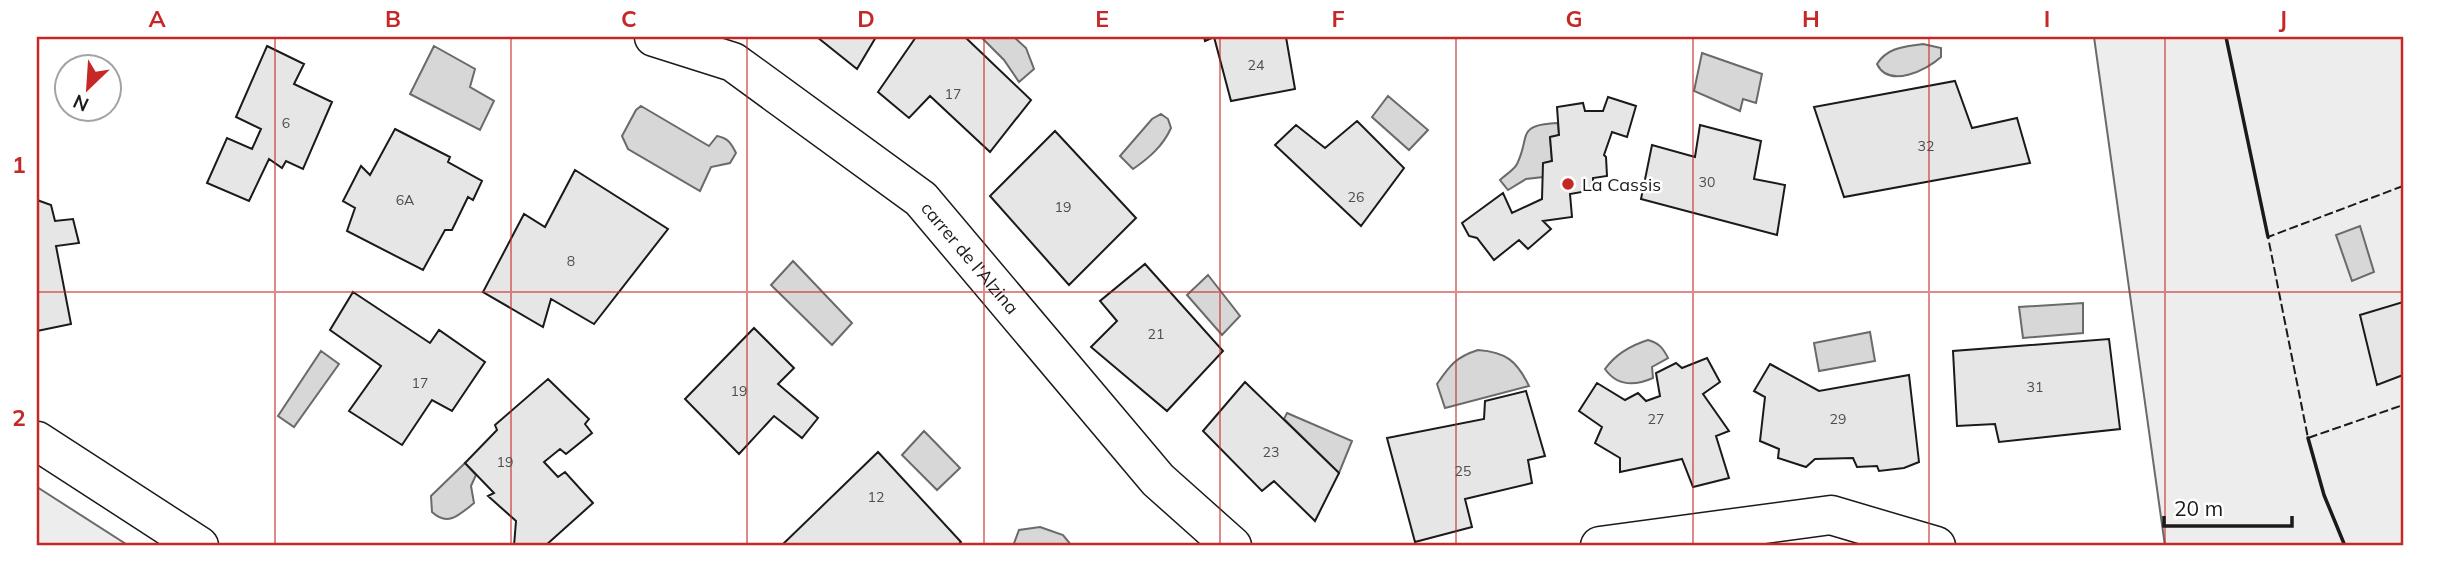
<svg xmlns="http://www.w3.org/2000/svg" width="2440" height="583" font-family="Mulish,sans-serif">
  <rect width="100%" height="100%" fill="#fff"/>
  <path fill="#ededed" stroke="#6a6a6a" stroke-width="2" d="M2094 37H2403V546H2165Z
    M37 487 129 546H37Z"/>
  <path fill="#d7d7d7" stroke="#6a6a6a" stroke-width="2" d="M981 37H1014L1026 48 1034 69 1019 82 1004 60Z
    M1923 44 1941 48V57C1927 70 1889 89 1877 64 1888 47 1904 47 1923 44Z
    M434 46 475 69 470 87 494 101 480 130 410 94Z
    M1702 53 1762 74 1756 103 1743 99 1740 111 1694 91Z
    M1388 96 1428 130 1409 150 1372 117Z
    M641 106 709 146 717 136C728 138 731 143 736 153L730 163 711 167 700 191 628 149 622 136 636 110Z
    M1161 114 1168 119 1171 128C1163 146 1149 158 1133 169L1120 156 1152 119Z
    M1558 123 1559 135 1550 137 1552 161 1544 163 1543 177 1526 179 1508 190 1500 180C1505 175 1514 170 1517 164 1531 136 1515 125 1558 123Z
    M2360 226 2374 272 2352 281 2336 235Z
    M793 261 852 323 832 345 771 285Z
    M1208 275 1240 316 1222 335 1187 295Z
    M2083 303V333L2023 338 2019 307Z
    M1870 332 1875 361 1819 371 1814 343Z
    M1648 340C1659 343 1663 348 1668 358L1652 367 1653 378C1635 386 1617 386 1605 369 1615 355 1632 345 1648 340Z
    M1478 350C1506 352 1517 361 1529 386L1445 408 1437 384C1450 365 1456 357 1478 350Z
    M321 351 339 364 294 427 278 416Z
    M1287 413 1352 441 1339 473 1284 419Z
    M924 431 960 468 937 490 902 455Z
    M465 463 476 475 471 486 474 503C459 515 448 527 432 512L431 496Z
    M1040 527 1063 535 1072 546H1013L1019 530Z"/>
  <path fill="#e6e6e6" stroke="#1a1a1a" stroke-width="2" d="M817 37H876L857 69Z
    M916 37H965L1031 100 990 152 930 96 909 118 878 92Z
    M1204 37H1286L1295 89 1231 101 1214 37 1205 41Z
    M267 46 304 64 294 84 332 102 303 169 286 161 282 168 269 159 249 201 207 183 227 138 252 149 261 129 236 117Z
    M1955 81 1972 128 2017 118 2030 163 1844 197 1814 107Z
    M1608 97 1636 106 1627 137 1612 132 1604 155 1606 157 1607 176 1593 178V190L1570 194 1572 217 1543 221 1551 229 1528 249 1519 240 1494 260 1477 238 1469 236 1462 223 1503 193 1512 213 1542 199 1543 163 1552 161 1550 137 1559 135 1557 107 1583 103 1585 111H1603Z
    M1357 121 1404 168 1361 226 1275 145 1296 125 1325 148Z
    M1700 125 1761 141 1754 179 1785 185 1777 235 1641 199 1652 145 1695 157Z
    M395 129 450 157 448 162 482 181 473 200 468 197 452 230H445L423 270 347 231 355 208 343 201 361 166 370 175Z
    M1055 131 1136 218 1069 285 990 196Z
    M575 170 668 229 594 324 551 299 543 327 483 292 524 214 545 227Z
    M37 200 51 205 55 221 73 219 79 243 56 246 71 324 37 331Z
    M1145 264 1223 351 1167 411 1091 347 1117 321 1100 301Z
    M353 292 430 343 439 330 485 362 452 411 432 400 402 445 349 411 381 366 330 330Z
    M2403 302V375L2377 385 2360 315Z
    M754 328 794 368 778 384 818 418 802 438 774 416 739 454 685 399Z
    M2109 339 2120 429 1999 442 1995 424 1957 426 1953 351Z
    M1707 358 1720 382 1703 394 1729 431 1716 436 1729 478 1693 487 1682 459 1620 472V458L1595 443 1602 427 1579 411 1597 383 1625 400 1638 393 1646 401 1660 396 1656 373 1676 363 1682 368Z
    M1770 364 1819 391 1909 375 1919 462 1904 468 1879 471 1877 466 1857 467 1853 458 1815 459 1806 467 1778 458 1779 449 1760 441 1765 397 1754 391Z
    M548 379 589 419 585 424 592 433 566 454 560 449 544 462 558 477 565 472 593 503 545 546H514L516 521 488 496 494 493 465 463 497 430 495 425Z
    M1245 382 1339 473 1315 521 1274 481 1262 491 1203 431Z
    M1526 391 1545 456 1528 460 1532 483 1465 499 1472 527 1415 542 1387 438 1484 419 1485 401Z
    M878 452 961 542 957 546H781Z"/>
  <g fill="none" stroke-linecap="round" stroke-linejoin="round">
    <defs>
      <g id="minor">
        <path id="s1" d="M654 37 733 62 921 199 1158 480 1232 546"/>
        <path d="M37 441 199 546"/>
        <path d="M1600 546 1831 515 1936 546"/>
      </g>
    </defs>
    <use href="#minor" stroke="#1a1a1a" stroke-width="41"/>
    <use href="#minor" stroke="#fff" stroke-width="38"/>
    <path stroke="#1a1a1a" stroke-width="2" stroke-dasharray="9 3.5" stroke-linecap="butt" d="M2403 186 2268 237 2308 438 2403 405"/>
    <path stroke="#1a1a1a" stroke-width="3.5" d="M2226 37 2268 237
      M2308 438 2324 495 2345 546"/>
  </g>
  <path fill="none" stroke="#c62828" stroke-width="2" stroke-opacity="0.55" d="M275 37V546M511 37V546M747 37V546M984 37V546M1220 37V546M1456 37V546M1693 37V546M1929 37V546M2165 37V546M37 292H2403"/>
  <circle fill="#c62828" stroke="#fff" stroke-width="2.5" cx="1568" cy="184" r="7"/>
  <g text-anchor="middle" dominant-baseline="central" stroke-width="5" stroke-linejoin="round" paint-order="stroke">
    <g font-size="14" fill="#4d4d4d">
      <text x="1256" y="65">24</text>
      <text x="953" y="94">17</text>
      <text x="286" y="123">6</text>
      <text x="1926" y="146">32</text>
      <text x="1707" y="182">30</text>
      <text x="1356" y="197">26</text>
      <text x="405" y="200">6A</text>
      <text x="1063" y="207">19</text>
      <text x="571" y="261">8</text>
      <text x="1156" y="334">21</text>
      <text x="420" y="383">17</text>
      <text x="2035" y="387">31</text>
      <text x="739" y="391">19</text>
      <text x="1656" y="419">27</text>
      <text x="1838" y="419">29</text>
      <text x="1271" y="452">23</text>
      <text x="505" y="462">19</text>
      <text x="1463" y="471">25</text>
      <text x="876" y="497">12</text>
    </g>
    <g font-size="18" fill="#1a1a1a" stroke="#fff" text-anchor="start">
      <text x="1582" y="184">La Cassis</text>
    </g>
    <g font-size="18" fill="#1a1a1a" stroke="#fff">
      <text stroke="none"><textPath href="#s1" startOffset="392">carrer de l'Alzina</textPath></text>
    </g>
  </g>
  <rect width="2440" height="583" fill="none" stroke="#ffffff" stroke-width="77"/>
  <g transform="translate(88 88) rotate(205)"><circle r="33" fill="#ffffff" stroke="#a3a3a3" stroke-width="2"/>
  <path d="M0-5L12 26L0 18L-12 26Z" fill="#c62828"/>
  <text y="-10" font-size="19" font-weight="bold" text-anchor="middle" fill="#1a1a1a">N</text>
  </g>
  <path d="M2164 516v10h128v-10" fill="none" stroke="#1a1a1a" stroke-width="3.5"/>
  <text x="2174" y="516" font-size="21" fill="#1a1a1a" stroke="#ffffff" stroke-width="5" paint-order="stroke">20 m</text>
  <rect x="38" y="38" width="2364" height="506" fill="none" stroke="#c62828" stroke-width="2.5"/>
  <g font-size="23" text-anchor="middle" font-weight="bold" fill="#c62828">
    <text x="157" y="27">A</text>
    <text x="393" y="27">B</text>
    <text x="629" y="27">C</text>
    <text x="866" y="27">D</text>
    <text x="1102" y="27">E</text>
    <text x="1338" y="27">F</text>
    <text x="1574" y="27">G</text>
    <text x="1811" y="27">H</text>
    <text x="2047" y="27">I</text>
    <text x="2283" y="27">J</text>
    <text x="19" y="173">1</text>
    <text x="19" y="426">2</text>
  </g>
</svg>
